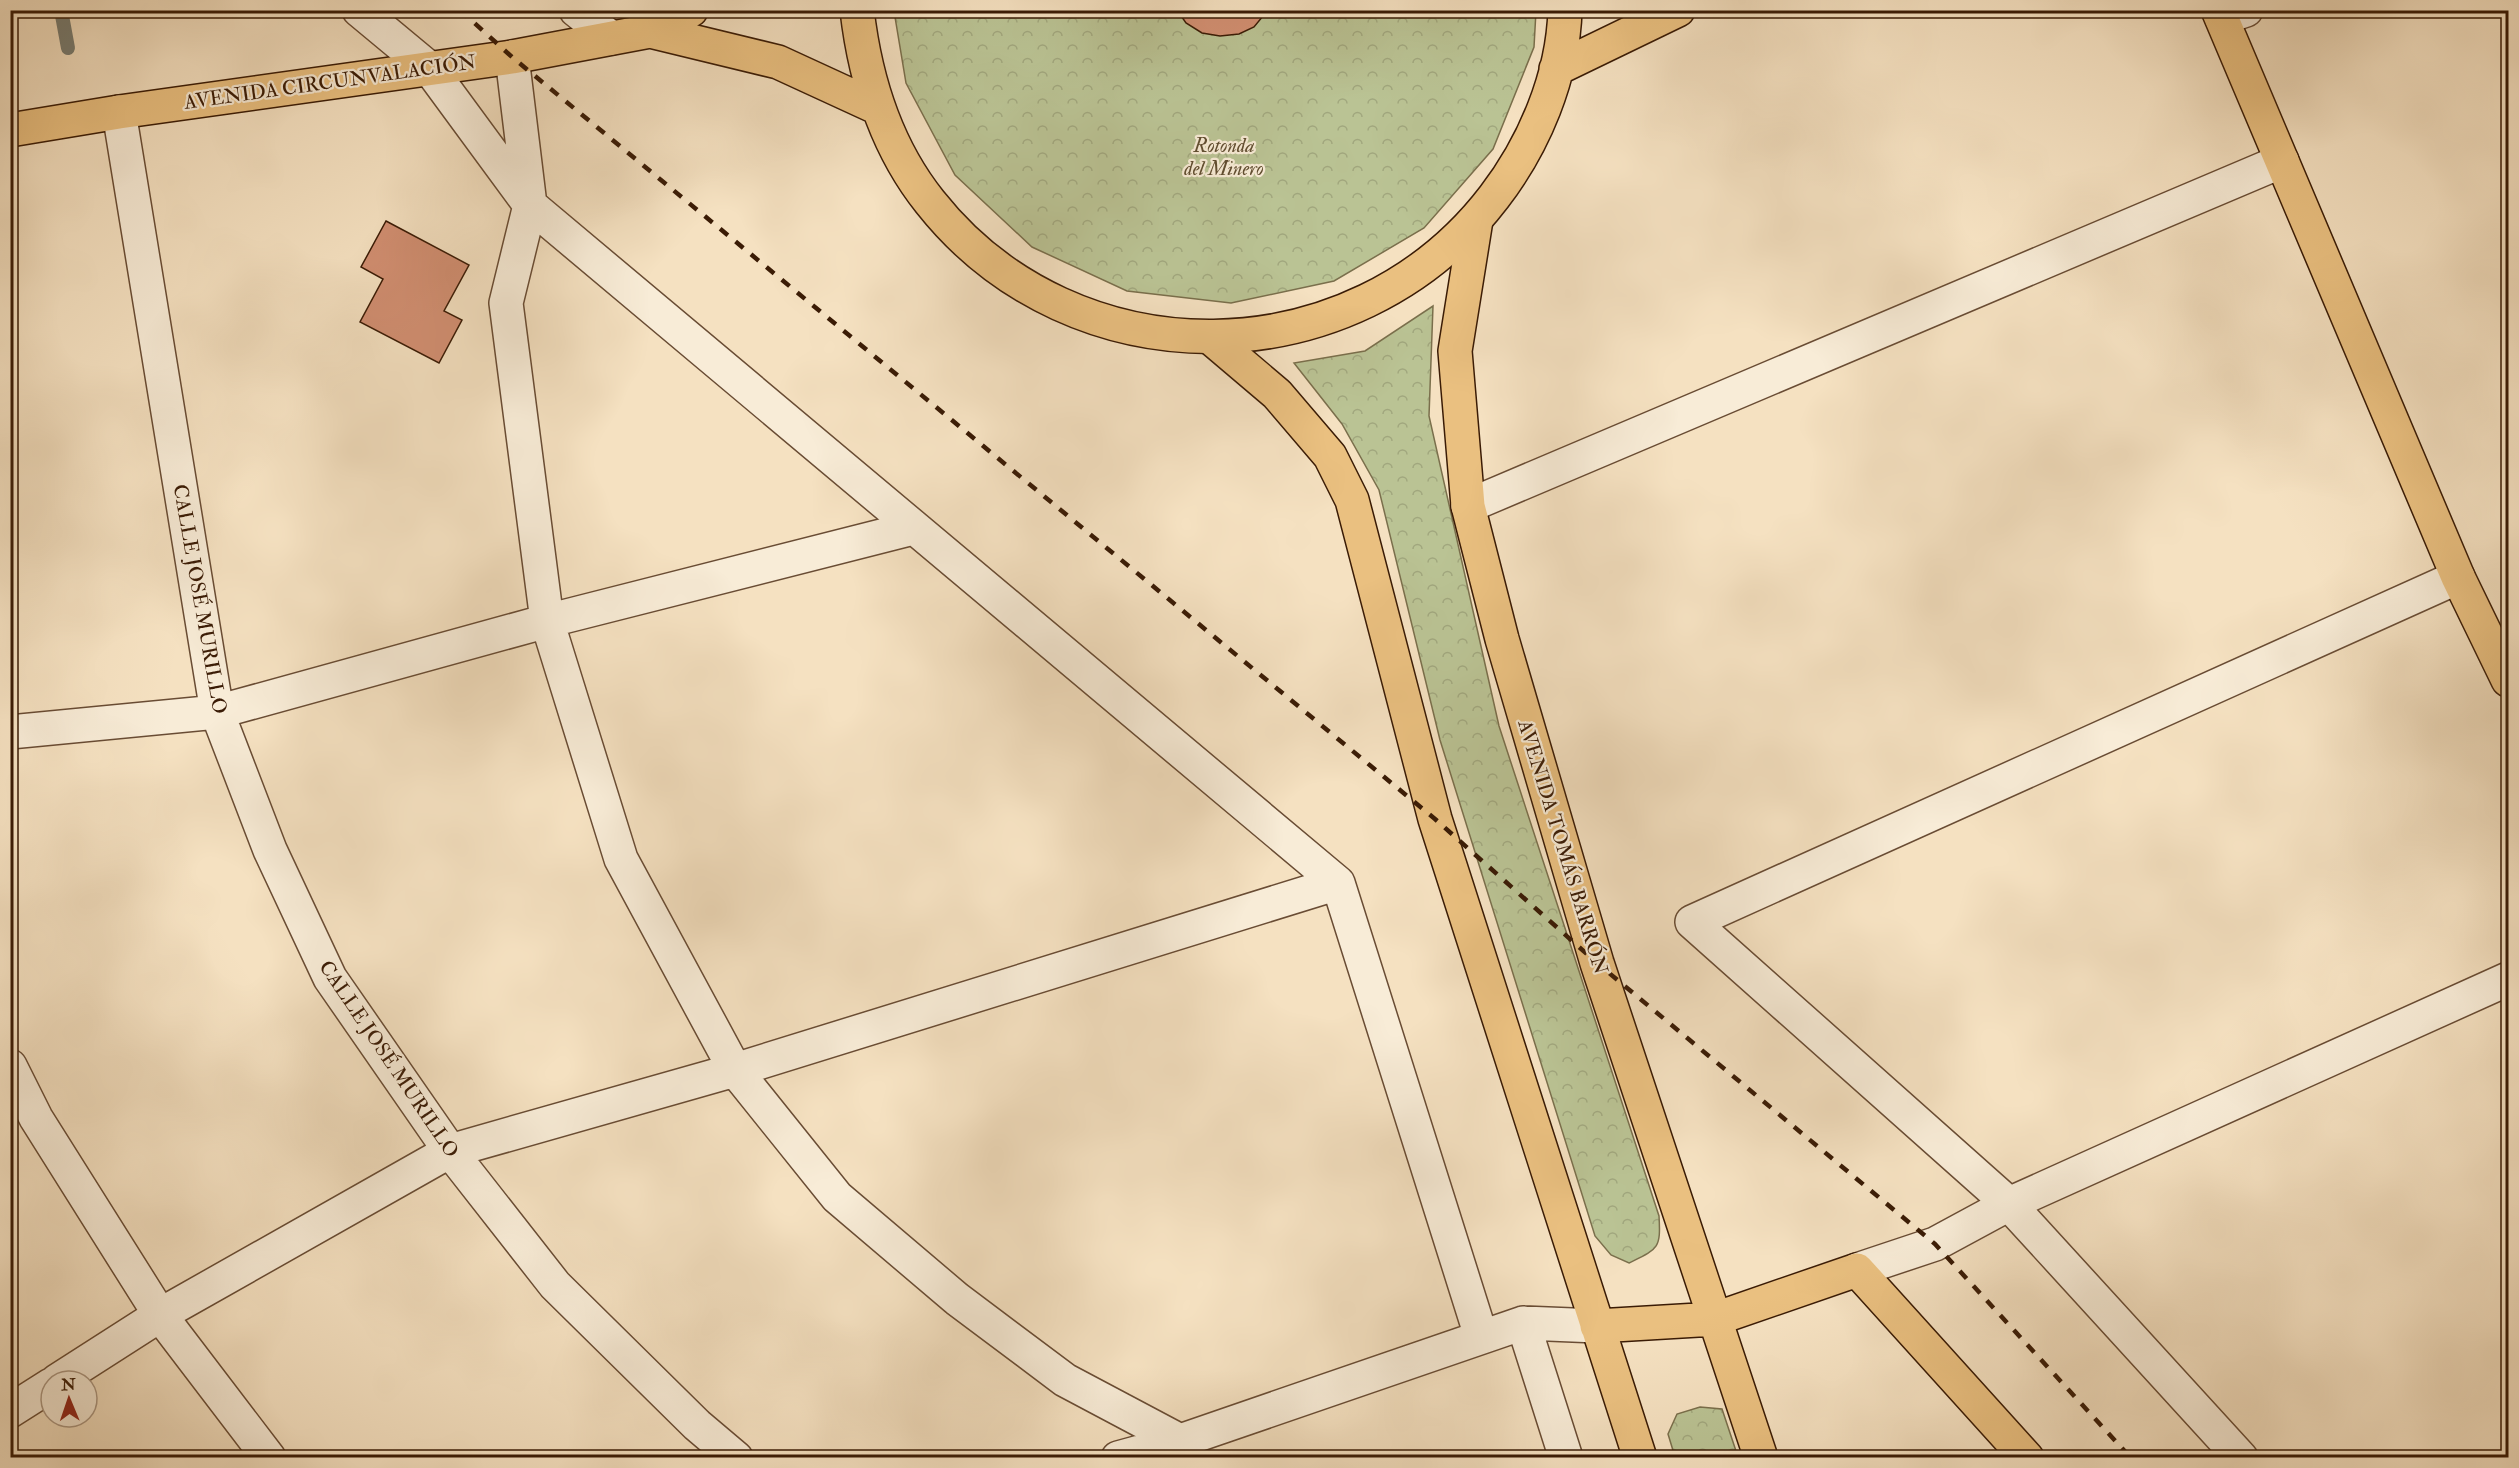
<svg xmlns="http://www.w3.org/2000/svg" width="2519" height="1468" font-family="'IM FELL Double Pica',serif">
  <defs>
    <pattern id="park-crowns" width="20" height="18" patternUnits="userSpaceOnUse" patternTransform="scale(1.5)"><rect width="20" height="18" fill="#bac394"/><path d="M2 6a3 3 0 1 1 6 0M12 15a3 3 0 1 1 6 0" fill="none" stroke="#a1a77e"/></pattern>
  </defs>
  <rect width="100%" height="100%" fill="#f5e1c1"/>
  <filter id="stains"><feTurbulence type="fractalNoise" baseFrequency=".00333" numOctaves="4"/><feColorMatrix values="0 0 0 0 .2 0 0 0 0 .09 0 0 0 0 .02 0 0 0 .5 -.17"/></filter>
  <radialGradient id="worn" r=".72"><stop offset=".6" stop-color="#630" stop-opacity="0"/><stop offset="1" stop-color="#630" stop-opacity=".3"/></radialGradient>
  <path fill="url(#park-crowns)" stroke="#7a6f4c" stroke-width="1.5" d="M894 11H1536L1534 47 1493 149 1424 228 1334 281 1231 303 1127 291 1032 247 955 175 906 83Z
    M1433 306 1429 416 1499 726 1659 1216C1661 1249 1658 1249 1629 1263L1611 1255 1595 1236 1440 740 1379 490 1342 424 1294 363 1365 351Z
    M1700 1407 1722 1409 1738 1457H1675L1668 1434 1677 1414Z"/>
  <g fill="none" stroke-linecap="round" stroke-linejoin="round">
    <path stroke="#777c72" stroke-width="14" d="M61 10 68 48"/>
  </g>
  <path fill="#d28f72" stroke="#3a1b05" stroke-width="1.5" d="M1177 10H1268L1254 27 1239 34 1220 36 1202 33 1186 23Z
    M386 221 469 265 444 311 462 320 439 363 360 322 383 279 361 267Z"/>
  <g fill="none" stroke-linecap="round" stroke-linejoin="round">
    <defs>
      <path id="minor" d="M359 10 430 69 530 205 1338 883 1481 1336
        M576 10 611 38
        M2222 18 2246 10
        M512 57 530 205 506 303 547 621 621 859 735 1070 837 1197 957 1299 1065 1380 1180 1441
        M119 112 217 712 270 850 330 978 450 1151 555 1285 697 1425 736 1458
        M1468 506 2282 161
        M10 732 217 712 547 621 913 528
        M10 1066 36 1118 160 1315 269 1458
        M1857 1270 1935 1244 2009 1204 2508 979
        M1523 1323 1566 1458
        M57 1381 160 1315 450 1151 735 1070 1338 883
        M10 1411 51 1385
        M1118 1458 1180 1441 1523 1323 1597 1326
        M2241 1458 2009 1204 1692 922 2458 577"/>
      <path id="primary" d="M2218 10 2458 577 2508 680
        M1476 220 1455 351 1468 506 1502 639 1597 963 1761 1458
        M1211 338 1277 394 1330 456 1352 500 1435 819 1640 1458
        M1597 1326 1715 1319 1857 1270 2027 1458"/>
      <path id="trunk" d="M857 10C865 79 886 147 930 202 1074 384 1354 380 1494 197 1534 145 1563 77 1565 10
        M650 31 778 62 878 108
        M1556 69 1678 10
        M10 130 119 112 512 57 650 31 691 10"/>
    </defs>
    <use href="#minor" stroke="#694c34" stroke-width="36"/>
    <use href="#primary" stroke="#3a1b05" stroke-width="36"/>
    <use href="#trunk" stroke="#3a1b05" stroke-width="36"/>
    <use href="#minor" stroke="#f8ecd7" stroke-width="33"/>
    <use href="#primary" stroke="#eac080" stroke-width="33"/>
    <use href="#trunk" stroke="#eac080" stroke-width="33"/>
    <path stroke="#3a1b05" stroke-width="4.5" stroke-dasharray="10 10" stroke-linecap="butt" d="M460 10 512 57 1435 819 1597 963 1935 1244 2131 1458"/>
  </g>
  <g text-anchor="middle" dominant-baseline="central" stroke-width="4.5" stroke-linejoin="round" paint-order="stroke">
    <g font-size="20" fill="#3a1b05" stroke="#f8ecd7">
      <text transform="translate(330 82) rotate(-8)">AVENIDA CIRCUNVALACIÓN</text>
      <text transform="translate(200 599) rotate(80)">CALLE JOSÉ MURILLO</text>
      <text transform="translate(1563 847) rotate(73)">AVENIDA TOMÁS BARRÓN</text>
      <text transform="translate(389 1059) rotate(56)">CALLE JOSÉ MURILLO</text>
    </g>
    <g font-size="20" font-style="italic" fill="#604d30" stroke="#f8ecd7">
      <text x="1224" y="145">Rotonda<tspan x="1224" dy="23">del Minero</tspan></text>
    </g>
  </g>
  <rect width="2519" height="1468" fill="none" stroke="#f5e1c1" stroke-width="36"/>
  <rect x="12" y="12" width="2495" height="1444" fill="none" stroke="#3a1b05" stroke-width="3"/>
  <rect x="18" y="18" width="2483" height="1432" fill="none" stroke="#3a1b05" stroke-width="1.5"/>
  <g transform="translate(69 1399) rotate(358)"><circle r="28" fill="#f8ecd7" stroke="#ac9883" stroke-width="1.5"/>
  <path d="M0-4.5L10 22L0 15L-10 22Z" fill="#8f2418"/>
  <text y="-9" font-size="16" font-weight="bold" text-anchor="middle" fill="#3a1b05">N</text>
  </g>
  <rect width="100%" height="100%" filter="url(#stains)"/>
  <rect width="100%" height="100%" fill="url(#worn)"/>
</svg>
